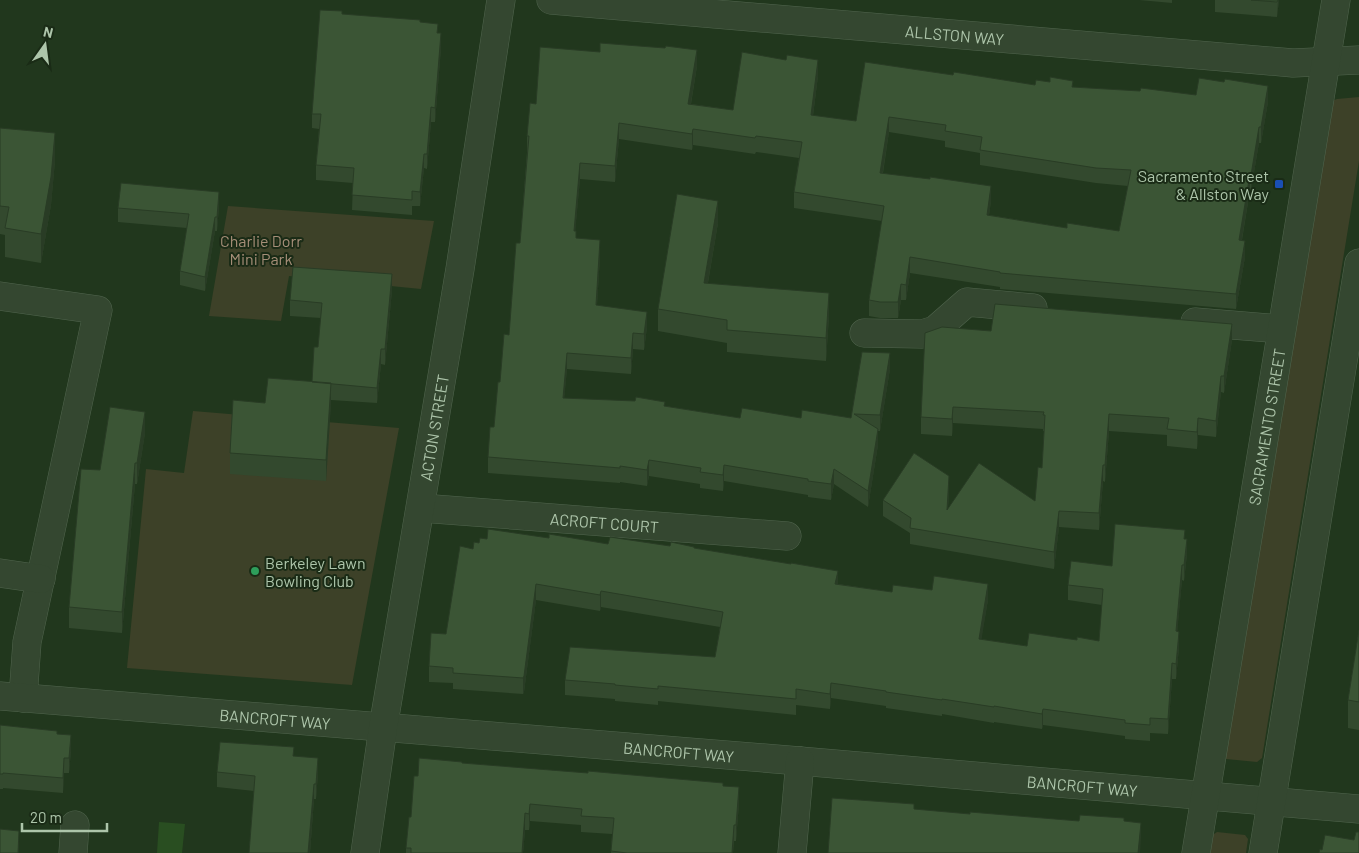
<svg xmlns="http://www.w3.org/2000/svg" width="1359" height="853" font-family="Barlow,sans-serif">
  <rect width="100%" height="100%" fill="#21371d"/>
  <path fill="#3d4128" d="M1359 97V161L1262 758 1257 762 1226 759 1224 758 1332 101 1337 99Z
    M228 206 434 221 421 289 289 276 281 321 209 316Z
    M193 411 399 428 352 685 127 668 146 469 184 473Z
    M1217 832 1245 835 1248 839 1246 853H1208L1211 836Z"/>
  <path fill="#294e21" d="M159 822 185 824 182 853H157Z"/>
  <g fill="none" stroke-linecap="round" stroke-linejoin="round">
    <defs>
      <g id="minor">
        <path id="s1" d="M551 0 1293 63 1359 60"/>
        <path d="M0 296 98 310 27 642 23 698"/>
        <path d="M1195 322 1281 329"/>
        <path d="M864 333 922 334 935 330 967 302 1033 308"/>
        <path id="s2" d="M421 508 787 536"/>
        <path d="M0 573 41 579"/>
        <path id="s3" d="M0 696 800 761 1359 809"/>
        <path d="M73 853 75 825"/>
        <path id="s4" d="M365 853 383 728 460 269 501 0"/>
        <path d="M792 853 800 761"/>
        <path id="s5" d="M1196 853 1336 0"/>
        <path d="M1263 853 1359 263"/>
      </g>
    </defs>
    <use href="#minor" stroke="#51654e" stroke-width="29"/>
    <use href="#minor" stroke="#344730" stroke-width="28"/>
  </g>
  <path fill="#33492e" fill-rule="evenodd" d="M1139 0H1172V3Z
    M1215 0H1279L1277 17 1215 12Z
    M342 14 420 22 438 33 441 48 435 122H431L427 169 424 168 420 206H412V215L352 210 353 183 316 180V165L319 129 312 128V114Z
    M697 66 691 104 733 110 818 76 813 116 856 121 953 75 1035 85 1073 87 1196 95 1268 102 1261 143H1259L1251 190H1250L1242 240 1245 257 1236 309 1000 289V287L910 273 906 300H901L898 318H880L869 316V300L882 221 794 208V192L799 158 756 152 755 154 693 145 692 150 619 139 615 182 580 179 575 231 576 238 600 256 597 305 647 327 644 350 633 349 631 374 567 369 564 398 665 406 740 418H851L890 369 880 431H878V445L868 507 834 484 831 500 808 497V495L724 481 723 491 700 488V484L649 476 647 486 620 482V483L488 473V457L494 427 500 382 509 335 520 243 527 152V136L536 104ZM889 132 945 141V147L980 153V165L1096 183 1128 186 1119 231 1067 228 989 215 991 201 883 173Z
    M0 128 55 161 51 205 41 263 5 257V235L0 234Z
    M219 206 217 231H215L205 291 180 285V271L187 228 118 222V208Z
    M718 223 708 283 829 316 826 361 727 352V343L658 331V309Z
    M392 290 385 365 381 364 377 403 331 400 326 481 230 474V453L312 382 318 347 321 318 290 316V300Z
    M991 331 1232 340 1224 393 1221 392 1216 437 1198 435 1197 449 1167 446V435L1109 431 1105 482 1103 481 1099 530 1059 527 1054 569 910 544V533L883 516V500L949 492 948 508 1035 501 1042 468 1044 431H1043V429L953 423 952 436 921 434V417Z
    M145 433 137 484H135L122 633 69 628V607L100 470Z
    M549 538 608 544 670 546 694 548 838 584 892 592 988 600 981 639 1027 646 1077 640 1099 641 1102 605 1068 600V585L1112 566 1185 539 1187 554 1184 581 1182 580 1177 632 1179 647 1176 679H1172L1168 734 1150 733V741L1125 739V736L1043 725 1042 729 994 722V723L942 714V716L886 708V706L831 698 830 709 796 705V715L658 701V705L615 701V699L565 695V680L715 657 720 627 601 607 600 611 536 600 524 692 523 694 453 689V683L429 682V666L446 634 473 549 479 543 487 539Z
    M1359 630V730L1348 728V700Z
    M0 725 57 734 71 750 69 773H64L63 793 3 788V789H0Z
    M294 756 318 773 316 799H314L310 853H249L254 791 217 787V772Z
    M462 763 723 786 739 803 736 841H734L733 853H611L612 834 581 832V825L530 821 529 830H525L523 853H406V848L418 776Z"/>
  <path fill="#293c25" d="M1278 0H1279L1277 17Z
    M441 33V48L435 122V108Z
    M697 50V66L688 120V104Z
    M818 60V76L811 131V115Z
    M1268 86V102L1261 143V127Z
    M431 107V122L427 169V154Z
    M889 117V132L880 189V173Z
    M619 123V139L615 182V166Z
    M1259 127V143L1251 190V175Z
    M693 129V145L692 150V134Z
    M55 133V161L51 205 41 263V234Z
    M424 154V168L420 206V192Z
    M580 163V179L574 247V231Z
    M1250 174V190L1239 256V240Z
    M991 186V201L987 231V215Z
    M219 192V206L217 231V217Z
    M718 201V223L704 305V283Z
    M215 217V231L205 291V277Z
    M600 240V256L596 321V305Z
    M1245 241V257L1236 309V294Z
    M910 257V273L906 300V285Z
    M392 274V290L385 365V349Z
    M901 284V300L898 318V302Z
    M829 293V316L826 361V338Z
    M647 312V327L644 350V334Z
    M1232 324V340L1224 393V376Z
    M633 333V349L631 374V358Z
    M381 349V364L377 403V388Z
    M567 353V369L563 414V398Z
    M890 353V369L880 431V415Z
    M1221 376V392L1216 437V421Z
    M331 383V405L326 481V460Z
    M953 407V423L952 436V419Z
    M145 412V433L137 484V463Z
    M1109 414V431L1105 482V465Z
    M1198 418V435L1197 449V432Z
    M878 429V445L868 507V491Z
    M649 460V476L647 486V470Z
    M135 463V484L122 633V612Z
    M724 465V481L723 491V475Z
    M1103 465V481L1099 530V513Z
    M834 469V484L831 500V484Z
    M949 476V492L947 526V510Z
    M1059 511V527L1054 569V552Z
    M1187 539V554L1184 581V565Z
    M1182 565V580L1176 647V631Z
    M838 571V586L835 584Z
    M536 584V600L524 692 523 694V678Z
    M988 584V600L979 655V639Z
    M601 591V607L600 611V595Z
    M1179 632V647L1176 679V664Z
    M1172 663V679L1168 734V719Z
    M831 683V698L830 709V694Z
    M1043 709V725L1042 729V714Z
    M71 735V750L69 773V758Z
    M64 758V773L63 793V778Z
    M318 758V773L316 799V784Z
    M314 784V799L310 853H308Z
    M739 787V803L736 841V825Z
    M530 804V821L529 830V814Z
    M525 813V830L523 853H522Z
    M1141 823V838L1140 853H1138Z
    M734 825 733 853H732Z
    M19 831V853H18Z"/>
  <path fill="#3b5535" stroke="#293c25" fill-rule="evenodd" d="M1251 0H1278L1277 2Z
    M320 10 342 11V14L420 20V22L438 24 437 33H441L435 108 431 107 427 154H424L420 192 412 191V200L352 195 354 168 316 165 321 114H312Z
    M600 43 665 48 666 46 697 50 688 104 733 110 742 52 786 60 787 55 818 60 811 115 856 121 865 62 953 75 954 72 1035 85 1036 80 1050 82V77L1073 81 1072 87 1140 91 1141 88 1196 95 1199 78 1224 82 1225 79 1268 86 1261 127H1259L1251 175 1250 174 1239 240 1245 241 1236 294 1000 273V272L910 257 906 285 901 284 898 302H880L869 300 884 206 794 192 802 142 756 136 755 138 693 129 692 134 619 123 615 166 580 163 574 231H576V238L600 240 596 305 647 312 644 334 633 333 631 358 567 353 563 398 635 401 636 397 665 402 664 406 740 418 742 408 801 418 802 410 851 418 862 352 890 353 880 415 854 414 878 429 868 491 834 469 831 484 808 481V479L724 465 723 475 700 472 701 468 649 460 647 470 620 466V468L488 457 490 427H494L498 382H500L504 334 509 335 516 243H520L529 136H527L530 103 536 104 540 47 600 52ZM889 117 946 125 945 131 982 137 980 150 1096 168 1131 170 1119 231 1067 223V228L987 215 991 186 930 177V179L880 173Z
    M0 128 55 133 51 177 41 234 5 228 9 207 0 206Z
    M121 183 219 192 217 217H215L205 277 180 271 189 214 118 208Z
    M677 194 718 201 704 283 829 293 826 338 727 330V320L658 309Z
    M293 267 392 274 385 349H381L377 388 312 382 314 347H318L322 303 290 300Z
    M995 304 1232 324 1224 376H1221L1216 421 1198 418 1197 432 1167 429 1169 418 1109 414 1105 465H1103L1099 513 1059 511 1054 552 910 528 911 518 883 500 914 453 949 476 947 510 979 463 1035 501 1038 467 1042 468 1045 415H1043L1044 412 953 407 952 419 921 417 925 333 942 327 991 331Z
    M268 378 331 383 326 460 230 453 233 400 265 403Z
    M110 407 145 412 137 463H135L122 612 69 607 81 469 100 470Z
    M1115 524 1185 530 1184 539H1187L1184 565H1182L1176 631 1179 632 1176 664 1172 663 1168 719 1150 718V725L1125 723V720L1043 709 1042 714 994 706V707L942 699V700L886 692V691L831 683 830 694 796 689V699L658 686V689L615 685V684L565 680 570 647 715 657 723 612 601 591 600 595 536 584 524 676 523 678 453 673V668L429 666 431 633 446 634 460 546 473 549 474 542 479 543 480 538 487 539 488 529 549 538V534L608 544 610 537 670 546 671 542 694 547V548L791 564V563L838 571 835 584 892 592 893 585 932 590 934 576 988 584 979 639 1027 646 1029 633 1077 640V637L1099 641 1103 589 1068 585 1071 561 1112 566Z
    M1359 630V702L1348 700Z
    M0 725 57 731V734L71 735 69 758H64L63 778 3 773V774H0Z
    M220 742 294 747 293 756 318 758 316 784H314L308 853H249L255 776 217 772Z
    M419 758 462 762V763L588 773V771L610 773 723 783V786L739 787 736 825H734L732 853H627L611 851 614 818 581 816 582 809 530 804 529 814 525 813 522 853H411V848H406L409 817H411L414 776H418Z
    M832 798 914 804V809L970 814V812L1079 821 1080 815 1124 818V821L1141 823 1138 853H828Z
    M0 829 19 831 18 853H0Z
    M1356 832H1359V853H1319L1320 849 1322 850 1325 835 1354 840Z"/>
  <rect fill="#1a4fb4" stroke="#1a2b16" stroke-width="2" x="1274" y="179" width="10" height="10" rx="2.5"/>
  <circle fill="#2e9e5b" stroke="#1a2b16" stroke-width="2" cx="255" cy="571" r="5"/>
  <g text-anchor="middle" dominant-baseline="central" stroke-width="4" stroke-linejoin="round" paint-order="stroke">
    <g font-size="16" fill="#adc5aa" stroke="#1a2b16">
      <text stroke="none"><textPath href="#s1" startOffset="405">ALLSTON WAY</textPath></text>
      <text stroke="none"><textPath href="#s5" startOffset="432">SACRAMENTO STREET</textPath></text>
      <text stroke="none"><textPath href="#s4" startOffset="431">ACTON STREET</textPath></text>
      <text stroke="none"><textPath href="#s2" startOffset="184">ACROFT COURT</textPath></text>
      <text stroke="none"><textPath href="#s3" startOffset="276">BANCROFT WAY</textPath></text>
      <text stroke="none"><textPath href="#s3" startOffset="681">BANCROFT WAY</textPath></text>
      <text stroke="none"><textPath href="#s3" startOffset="1086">BANCROFT WAY</textPath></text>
    </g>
    <g font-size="16" fill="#adc5aa" stroke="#1a2b16" text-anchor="end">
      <text x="1269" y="175">Sacramento Street<tspan x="1269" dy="18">&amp; Allston Way</tspan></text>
      <text x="265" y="562" text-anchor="start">Berkeley Lawn<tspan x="265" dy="18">Bowling Club</tspan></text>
    </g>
    <g font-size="16" fill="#a68e78" stroke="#1a2b16">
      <text x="261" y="240">Charlie Dorr<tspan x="261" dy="18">Mini Park</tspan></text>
    </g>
  </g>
  <g transform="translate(45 45) rotate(14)" stroke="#1a2b16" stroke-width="4" paint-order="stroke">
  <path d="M0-4L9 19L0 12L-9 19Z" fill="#adc5aa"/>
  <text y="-8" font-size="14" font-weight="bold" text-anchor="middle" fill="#adc5aa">N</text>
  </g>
  <path d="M22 823v8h85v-8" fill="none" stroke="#adc5aa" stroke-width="2.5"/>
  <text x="30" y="823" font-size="15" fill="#adc5aa" stroke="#1a2b16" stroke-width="4" paint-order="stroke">20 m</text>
</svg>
